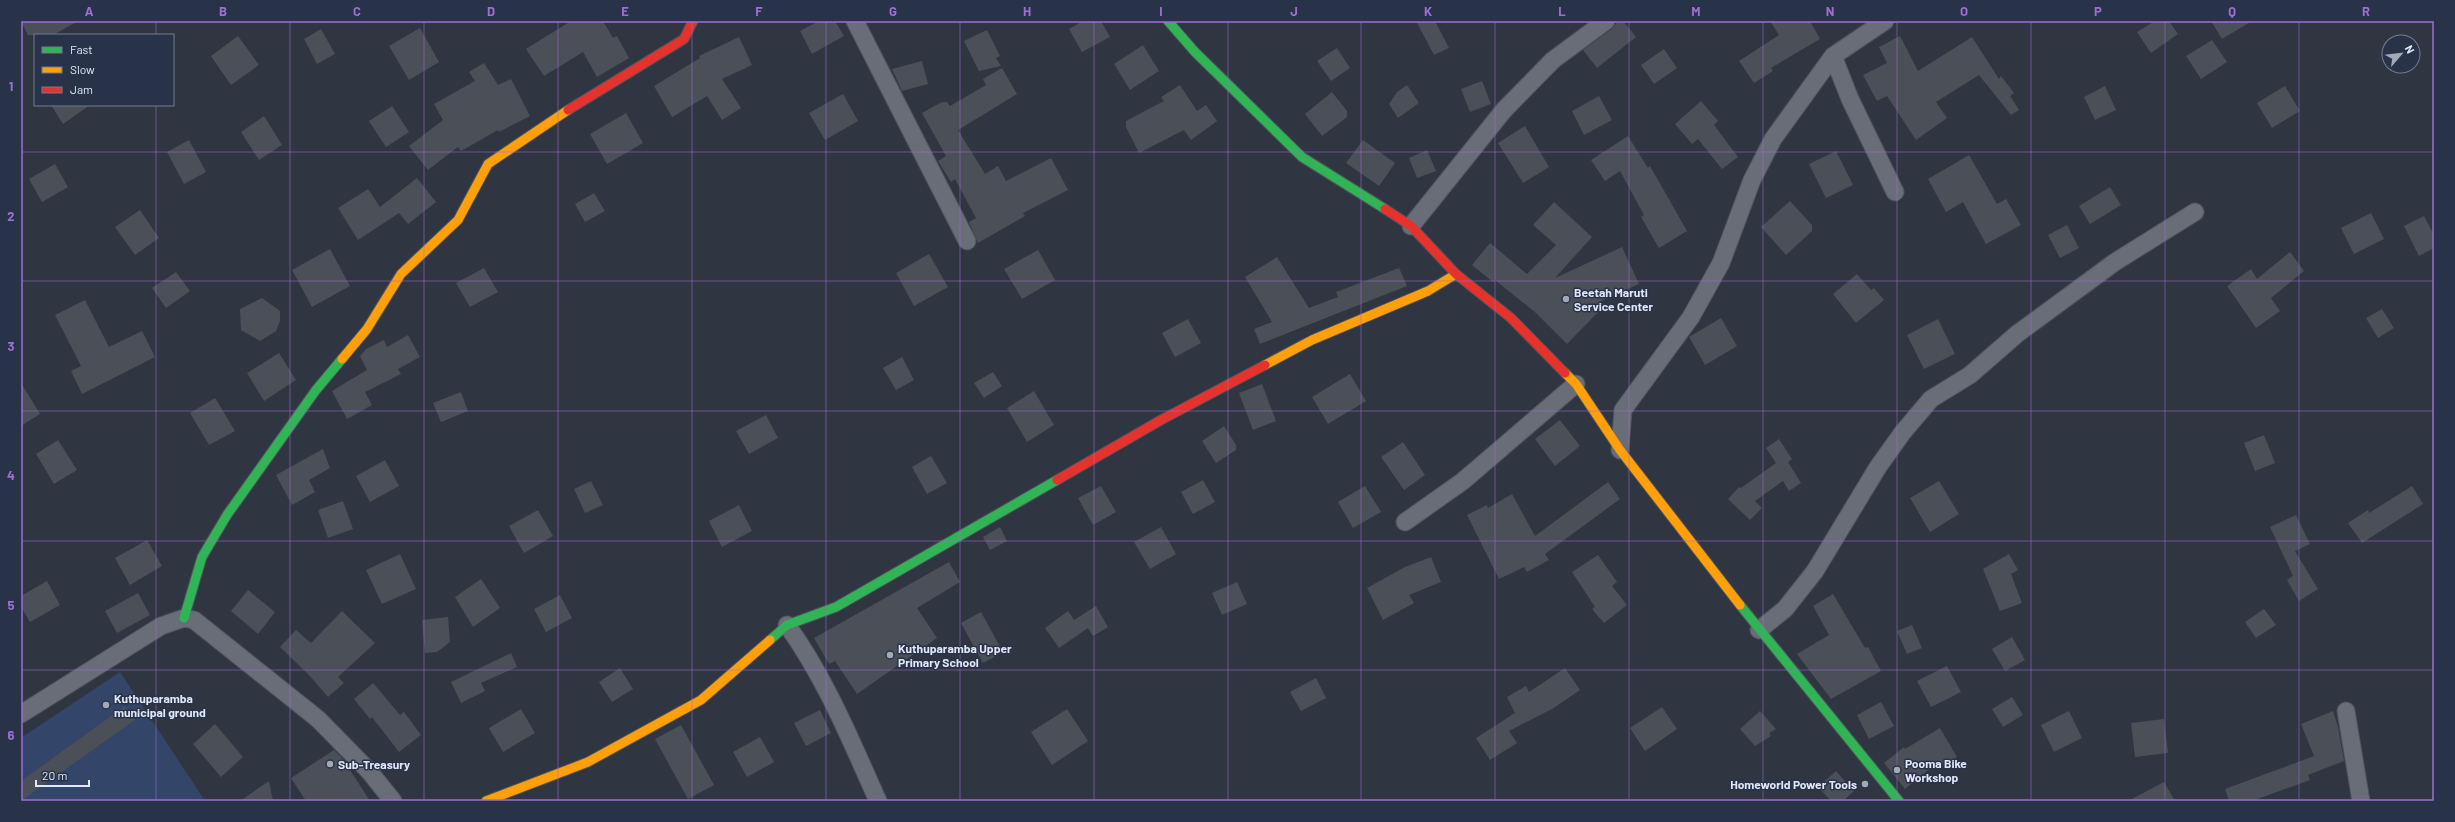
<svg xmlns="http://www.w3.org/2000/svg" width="2455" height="822" font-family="Barlow,sans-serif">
  <rect width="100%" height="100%" fill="#303641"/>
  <path fill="#334568" d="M120 672 205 801H21V738Z"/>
  <path fill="#4a4f58" d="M21 21H78L53 35H28Z
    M571 21H603L613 38 617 36 629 58 597 77 583 52 544 76 526 49Z
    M819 21H835L844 36 812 54 800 31Z
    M1083 21H1101L1110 37 1082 52 1069 29Z
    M1416 21H1435L1449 48 1434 55Z
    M1618 21H1623L1636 37 1597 68 1583 50 1612 29Z
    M1770 21H1810L1820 39 1771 68 1773 71 1754 83 1739 61 1779 35Z
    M2155 21H2169L2178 34 2151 53 2137 32Z
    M2211 21H2252L2222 39Z
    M420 28 439 62 409 80 389 46Z
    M321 29 335 54 317 64 304 39Z
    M987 30 1000 56 996 58 1001 66 979 71 964 41Z
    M238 36 259 65 231 85 211 56Z
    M1900 36 1918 71 1972 37 1999 79 2001 76 2014 93 2010 96 2019 110 2011 115 1979 75 1936 102 1947 118 1916 140 1887 96 1877 101 1863 75 1887 63 1879 47Z
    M739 37 752 65 722 79 741 108 722 120 707 96 672 117 654 86 700 58 699 56Z
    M2212 40 2227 62 2201 79 2186 56Z
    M1143 45 1159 71 1130 90 1114 64Z
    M1337 48 1350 68 1331 81 1317 61Z
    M1664 49 1677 68 1654 84 1641 65Z
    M922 61 928 84 902 91 892 69Z
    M484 63 498 85 511 79 530 116 499 132 498 130 461 151 458 147 428 170 409 146 443 120 434 104 475 81 469 72Z
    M1002 68 1017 94 958 130 985 174 998 166 1006 181 1051 158 1068 190 1023 213 1025 216 978 243 969 222 976 218 955 179 951 182 938 161 946 156 922 113 942 102H947L950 106 986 85 983 79Z
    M1482 81 1491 104 1470 112 1461 89Z
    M1180 85 1197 111 1206 105 1217 121 1191 140 1184 130 1139 153 1126 127V121L1164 101 1161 97Z
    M1407 85 1419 103 1398 118 1389 104 1397 92Z
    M2105 86 2116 110 2095 120 2084 97Z
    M2285 86 2300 111 2272 128 2257 103Z
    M1332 92 1347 111V117L1322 136 1305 114Z
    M843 94 858 121 825 140 809 113Z
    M1599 96 1612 120 1584 135 1572 111Z
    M1701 101 1718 121 1714 125 1738 157 1722 169 1698 139 1692 144 1675 124Z
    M51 105H90L63 124Z
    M392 106 409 132 386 147 369 121Z
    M626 113 643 143 607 164 590 134Z
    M264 116 282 145 259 160 241 132Z
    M1525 126 1549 167 1523 183 1498 143Z
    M1628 136 1648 168 1650 166 1687 231 1659 248 1641 217 1644 215 1620 171 1605 181 1591 160Z
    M189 140 206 172 184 184 167 152Z
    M1363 140 1395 163 1379 186 1346 163Z
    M1427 150 1436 171 1417 178 1409 158Z
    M1836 151 1853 185 1826 198 1809 164Z
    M1969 155 1997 204 2006 199 2021 225 1986 244 1963 202 1946 212 1928 179Z
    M55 164 68 187 42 202 29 179Z
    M417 178 436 202 408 224 399 213 358 240 338 208 368 189 380 207Z
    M2110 187 2121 205 2090 224 2079 206Z
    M594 193 605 211 585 222 575 204Z
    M1790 201 1812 225V231L1786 255 1761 227Z
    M1554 202 1592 237 1555 278 1622 247 1639 284 1599 302 1604 306 1567 344 1536 313 1495 280 1493 282 1472 265 1490 243 1527 274 1556 245 1533 225Z
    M140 210 159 238 135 255 115 227Z
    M2371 213 2384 239 2354 254 2341 228Z
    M2424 216 2434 235V248L2419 256 2404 226Z
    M2067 225 2079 248 2060 258 2048 235Z
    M330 249 350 286 312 307 292 270Z
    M1038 250 1055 280 1022 299 1004 269Z
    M2290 252 2304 271 2271 298 2280 311 2256 328 2227 286 2251 269 2257 279Z
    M929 254 948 287 914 306 896 273Z
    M1277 257 1309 308 1338 297 1336 292 1399 268 1407 286 1260 344 1254 329 1272 322 1245 277Z
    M484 268 498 292 470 307 456 283Z
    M176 272 190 291 166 308 152 288Z
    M1857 274 1871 290 1874 288 1884 300 1856 323 1833 294Z
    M262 298 280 311V321L276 331 260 341 241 330 240 309Z
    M85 300 109 347 142 331 155 357 82 394 71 371 81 366 55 315Z
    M2382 309 2394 328 2378 338 2366 318Z
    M1721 318 1737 346 1705 365 1689 337Z
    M1188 319 1201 343 1175 357 1162 333Z
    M1938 319 1955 354 1924 369 1907 335Z
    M408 335 420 357 398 369 401 374 365 392 372 405 347 419 332 391 367 370 360 356 366 349 384 340 387 347Z
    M279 353 296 380 264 401 247 373Z
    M902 357 914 380 896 390 883 368Z
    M993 372 1002 386 984 398 974 383Z
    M1350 374 1366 401 1328 424 1312 397Z
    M21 383 40 414 21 426Z
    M1262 384 1276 421 1253 430 1239 393Z
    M1034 391 1054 425 1027 442 1007 408Z
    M461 392 468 411 441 422 433 403Z
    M215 398 235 431 209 445 190 413Z
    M766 415 778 438 749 454 736 431Z
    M1560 420 1580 446 1555 466 1535 439Z
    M1224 426 1236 445V450L1216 463 1202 441Z
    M2264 435 2275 463 2255 471 2244 443Z
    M1779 439 1792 459 1788 462 1801 483 1789 491 1783 481 1755 501 1762 508 1750 520 1728 499 1739 487 1741 488 1776 463 1766 448Z
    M58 440 77 470 54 484 36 454Z
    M1403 442 1425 475 1404 490 1381 457Z
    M323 449 330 468 309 480 315 492 292 505 276 475Z
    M931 456 947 483 927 494 912 467Z
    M385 460 399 486 370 502 356 476Z
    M1203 480 1215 502 1193 514 1181 492Z
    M591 481 603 505 585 513 574 489Z
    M1939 481 1959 514 1930 532 1910 498Z
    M1608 482 1620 499 1545 554 1549 560 1527 572 1524 567 1499 579 1467 515 1487 505 1488 508 1512 494 1535 536Z
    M1101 486 1116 512 1093 525 1078 498Z
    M1365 486 1381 512 1353 528 1338 502Z
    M2412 486 2423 504 2362 543 2348 523 2368 510 2369 513Z
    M343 501 353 529 328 538 318 510Z
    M739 505 752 531 722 547 709 521Z
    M538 510 553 536 524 553 509 526Z
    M2296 515 2310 544 2295 551 2318 589 2299 601 2287 580 2293 576 2270 527Z
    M1000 527 1007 541 990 550 983 537Z
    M1161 527 1176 554 1150 569 1134 542Z
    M147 540 162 566 130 585 115 558Z
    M400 554 416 589 382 604 366 570Z
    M2009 554 2018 570 2011 574 2022 603 2000 611 1983 569Z
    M1598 555 1617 582 1612 586 1627 605 1604 623 1592 609 1595 607 1572 572Z
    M1431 557 1441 582 1409 595 1414 603 1383 620 1367 588 1405 567Z
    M949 562 960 582 917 608 937 638 857 694 835 661 829 664 814 638Z
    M481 579 500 608 473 627 455 597Z
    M47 581 60 605 30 622 21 607V596Z
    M1237 582 1247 604 1222 615 1212 593Z
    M248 590 275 612 258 634 231 611Z
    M138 593 150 615 117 633 105 611Z
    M1833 594 1865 648 1868 647 1881 671 1831 699 1797 654 1829 635 1813 606Z
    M560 595 572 618 546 632 534 609Z
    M1096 606 1108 627 1093 636 1088 628 1059 648 1045 628 1068 611 1074 620Z
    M2264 609 2276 625 2256 638 2245 622Z
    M342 611 375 643 338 677 344 683 328 697 309 675 280 647 296 630 311 643Z
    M981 612 1003 652 983 663 961 623Z
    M448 617 450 642 437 652 425 653 422 620Z
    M1912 625 1922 648 1907 654 1897 631Z
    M2012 637 2025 660 2005 671 1992 649Z
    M511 653 517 667 481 683 485 691 461 703 451 682Z
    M1947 666 1961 692 1931 707 1917 681Z
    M620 668 633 689 612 702 599 682Z
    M1565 668 1580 690 1552 709 1509 731 1517 743 1490 760 1476 738 1515 713 1507 697 1526 686 1529 692Z
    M1316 678 1326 698 1301 711 1290 692Z
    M373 683 400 715 404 712 421 735 399 752 372 717 370 719 354 699Z
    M2012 697 2023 715 2003 727 1992 709Z
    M1881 702 1894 726 1869 739 1857 715Z
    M125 706 135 720 21 801V781Z
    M1662 707 1677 729 1645 751 1630 728Z
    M521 709 535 733 503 752 489 728Z
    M1067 709 1088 741 1052 765 1031 732Z
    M820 710 831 733 806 746 794 723Z
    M1760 711 1776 729 1769 733 1771 736 1755 746 1740 729Z
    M2069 711 2082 738 2054 752 2041 725Z
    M2333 711 2338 727 2344 761 2308 775 2310 780 2252 801H2229L2225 789 2314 756 2301 724Z
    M2164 719 2168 753 2135 757 2131 723Z
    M215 724 243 757 221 777 193 744Z
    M681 725 714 785 688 799 655 739Z
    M1940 728 1957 757 1937 768 1935 764 1905 789 1884 763 1904 747 1905 749Z
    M760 737 774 762 747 777 733 752Z
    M334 750 343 759 370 801H306L291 778Z
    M1836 771 1854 791 1843 801H1831L1818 787Z
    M269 781 273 801H240Z
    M2164 782 2175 801H2128Z"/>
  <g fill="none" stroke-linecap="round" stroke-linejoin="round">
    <defs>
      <path id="street" d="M855 21 967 241
        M1833 56 1850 99 1895 192
        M1411 226 1504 110 1553 60 1606 21
        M1620 450 1623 410 1691 317 1721 263 1752 180 1773 139 1833 56 1885 21
        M1405 522 1463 481 1576 384
        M787 625C826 679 851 741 878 801
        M1759 630 1785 609 1815 571 1878 467 1903 432 1931 399 1970 375 2017 334 2115 262 2195 212
        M2346 711 2361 801
        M21 714 161 626 184 618 194 620 318 719 369 771 393 801"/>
      <path id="fast" d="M1168 21 1195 52 1302 157 1385 209
        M1740 605 1899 801
        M184 618 202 557 227 515 316 390 342 359
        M770 640 787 625 836 607 1057 480"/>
      <path id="slow" d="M342 359 367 329 401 274 458 220 488 164 568 110
        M1265 365 1312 340 1428 291 1456 274
        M1565 373 1576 384 1620 450 1740 605
        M486 801 588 762 701 700 770 640"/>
      <path id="jam" d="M568 110 684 39 693 21
        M1385 209 1411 226 1456 274 1511 318 1565 373
        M1057 480 1161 420 1265 365"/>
    </defs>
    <use href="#street" stroke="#4e535d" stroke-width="19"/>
    <use href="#fast" stroke="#4e535d" stroke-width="11"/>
    <use href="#slow" stroke="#4e535d" stroke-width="11"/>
    <use href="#jam" stroke="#4e535d" stroke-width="11"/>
    <use href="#street" stroke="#696d77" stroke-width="17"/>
    <use href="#fast" stroke="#30b455" stroke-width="9"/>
    <use href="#slow" stroke="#ff9f0a" stroke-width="9"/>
    <use href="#jam" stroke="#e5322d" stroke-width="9"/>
  </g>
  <path fill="none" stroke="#9f6ed3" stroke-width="1" stroke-opacity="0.55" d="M156 21V35M290 21V801M424 21V801M558 21V801M692 21V801M826 21V801M960 21V801M1094 21V801M1228 21V801M1361 21V801M1495 21V801M1629 21V801M1763 21V801M1897 21V801M2031 21V801M2165 21V801M2299 21V801M156 105V801M21 152H2434M21 281H2434M21 411H2434M21 541H2434M21 670H2434"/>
  <g fill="#a3aab7" stroke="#283349" stroke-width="1.5">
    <circle cx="1566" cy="299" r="4"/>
    <circle cx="890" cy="655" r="4"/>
    <circle cx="106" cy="705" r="4"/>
    <circle cx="330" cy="764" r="4"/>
    <circle cx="1897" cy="770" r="4"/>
    <circle cx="1865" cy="784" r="4"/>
  </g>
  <g text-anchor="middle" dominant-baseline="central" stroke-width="3" stroke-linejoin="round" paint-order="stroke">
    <g font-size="12" font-weight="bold" fill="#e1e8f7" stroke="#283349" text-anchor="start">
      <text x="1574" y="292">Beetah Maruti<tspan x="1574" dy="14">Service Center</tspan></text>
      <text x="898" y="648">Kuthuparamba Upper<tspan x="898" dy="14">Primary School</tspan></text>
      <text x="114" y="698">Kuthuparamba<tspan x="114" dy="14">municipal ground</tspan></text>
      <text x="1905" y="763">Pooma Bike<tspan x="1905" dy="14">Workshop</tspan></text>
      <text x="338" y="764">Sub-Treasury</text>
      <text x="1857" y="784" text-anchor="end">Homeworld Power Tools</text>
    </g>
  </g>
  <rect width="2455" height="822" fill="none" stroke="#283349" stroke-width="44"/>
  <rect x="34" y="34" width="140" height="72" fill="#283349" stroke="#727b8f"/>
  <rect x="42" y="47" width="20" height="6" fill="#30b455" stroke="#727b8f"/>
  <text x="70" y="54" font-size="12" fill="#e1e8f7">Fast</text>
  <rect x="42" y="67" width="20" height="6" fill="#ff9f0a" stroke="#727b8f"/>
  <text x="70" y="74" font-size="12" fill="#e1e8f7">Slow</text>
  <rect x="42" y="87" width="20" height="6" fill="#e5322d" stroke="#727b8f"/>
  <text x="70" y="94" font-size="12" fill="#e1e8f7">Jam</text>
  <g transform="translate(2401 54) rotate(62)"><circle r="19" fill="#283349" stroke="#727b8f"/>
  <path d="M0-3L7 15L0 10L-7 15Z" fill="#a3aab7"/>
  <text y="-6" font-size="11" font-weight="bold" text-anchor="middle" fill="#e1e8f7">N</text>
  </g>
  <path d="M36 780v6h53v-6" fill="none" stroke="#e1e8f7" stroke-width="2"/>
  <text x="42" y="780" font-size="12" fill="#e1e8f7" stroke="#283349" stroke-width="3" paint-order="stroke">20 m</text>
  <rect x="22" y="22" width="2411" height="778" fill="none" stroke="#9f6ed3" stroke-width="1.5"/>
  <g font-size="13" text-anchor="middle" font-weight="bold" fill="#9f6ed3">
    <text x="89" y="16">A</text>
    <text x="223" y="16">B</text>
    <text x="357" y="16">C</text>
    <text x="491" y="16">D</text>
    <text x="625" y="16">E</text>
    <text x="759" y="16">F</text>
    <text x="893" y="16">G</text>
    <text x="1027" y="16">H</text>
    <text x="1161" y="16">I</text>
    <text x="1294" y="16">J</text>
    <text x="1428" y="16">K</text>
    <text x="1562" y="16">L</text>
    <text x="1696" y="16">M</text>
    <text x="1830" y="16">N</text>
    <text x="1964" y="16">O</text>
    <text x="2098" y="16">P</text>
    <text x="2232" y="16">Q</text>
    <text x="2366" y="16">R</text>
    <text x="11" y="91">1</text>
    <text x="11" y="221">2</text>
    <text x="11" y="351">3</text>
    <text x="11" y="480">4</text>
    <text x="11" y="610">5</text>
    <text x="11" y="740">6</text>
  </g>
</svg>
